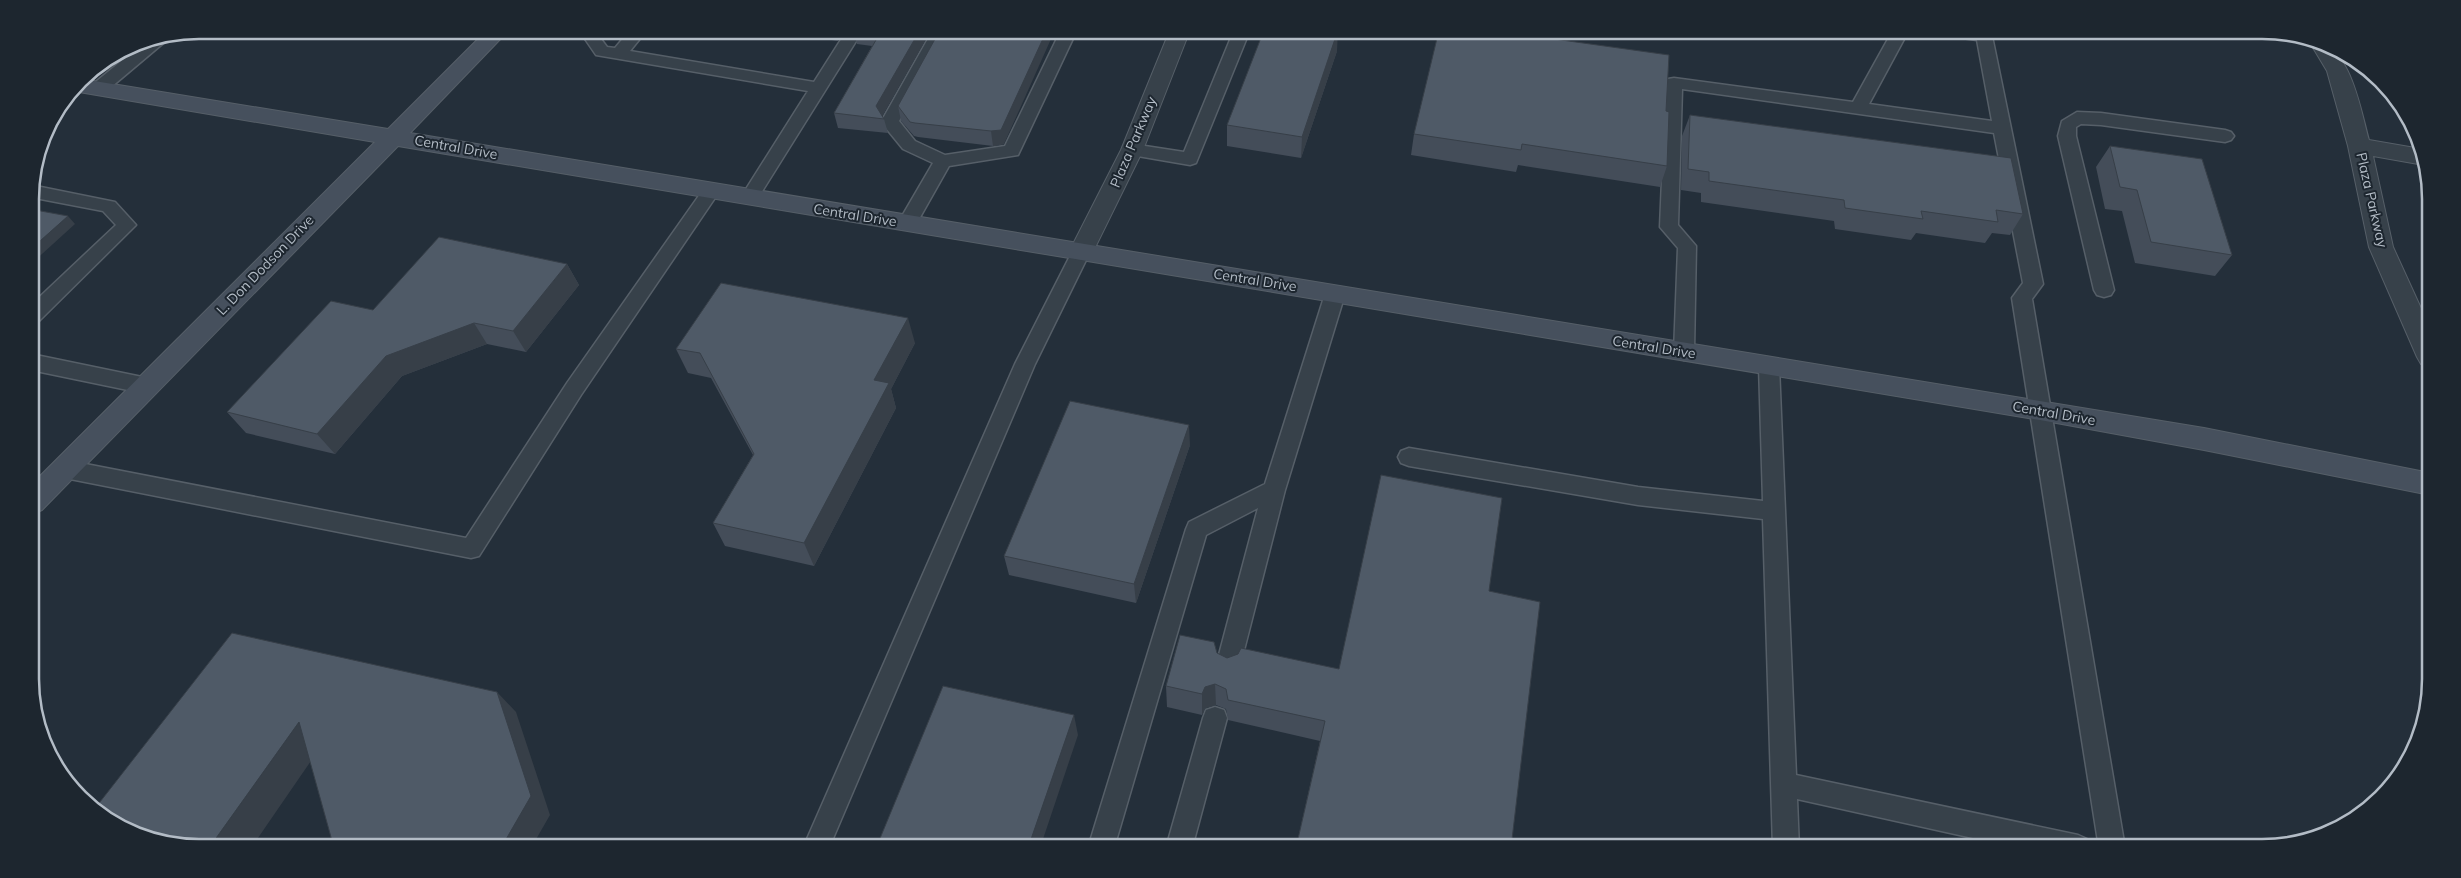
<svg xmlns="http://www.w3.org/2000/svg" width="2461" height="878" font-family="Mulish,sans-serif">
  <rect width="100%" height="100%" fill="#242f3a"/>
  <g fill="none" stroke-linecap="round" stroke-linejoin="round">
    <defs>
      <path id="lane" d="M586 30H602L601 39 607 47 615 48 630 30H647L630 51 814 82 847 30H863L756 201 750 203 744 201 741 197 808 91 596 55 585 39Z
        M933 30H949L899 121 915 141 945 155 1005 146 1061 30H1077L1018 155 949 166 914 228 907 229 900 228 898 223 933 163 903 149 881 122Z
        M1234 30H1250L1196 163 1190 165 1126 154 1123 150 1126 146 1132 144 1184 152Z
        M1893 30H1909L1869 104 1992 121 1977 40 1939 35 1931 30H1976L1990 33 1992 36 2043 284 2032 299 2125 848H2099L2012 298 2023 283 1994 133 1682 89 1678 225 1696 246 1694 352 1691 357 1684 360 1677 357 1674 352 1678 248 1660 227 1666 83 1668 79 1674 78 1853 102Z
        M168 36 167 40 104 93H92L90 89 92 85 147 40Z
        M2077 112 2101 113 2225 130 2231 132 2234 136 2231 140 2225 142 2101 125 2081 124 2076 127V136L2114 290 2111 295 2104 297 2097 295 2094 290 2058 136 2062 121Z
        M31 185 115 202 136 225 38 322 31 324V305L116 225 103 211 30 197Z
        M711 185 717 187 720 191 717 195 581 395 479 556 471 558 65 478 57 475 54 469 57 463 65 460 466 538 567 383 705 187Z
        M1081 245 1088 247 1090 252 1035 364 829 848H803L1015 364 1072 252 1074 247Z
        M1335 287 1342 289 1345 294 1285 490 1240 666 1237 674 1228 677 1219 674 1216 666 1258 508 1206 535 1114 848H1088L1186 529 1189 522 1265 484 1325 294 1328 289Z
        M31 354 147 378 154 380 157 386 154 392 147 394 31 370Z
        M1769 358 1776 361 1779 366 1796 775 2078 835 2087 839 2091 848H2018L1797 799 1799 848H1773L1763 519 1638 505 1409 466 1401 463 1398 457 1401 451 1409 448 1638 487 1763 501 1759 366 1762 361Z
        M1215 707 1224 710 1227 718 1192 848H1166L1203 718 1206 710Z"/>
      <path id="street" d="M1170 30H1190L1143 150 1090 258 1081 261 1072 258 1069 252 1121 150Z
        M2311 38C2351 45 2360 108 2369 140L2421 149 2426 164 2424 165 2373 156 2393 247 2430 328V367L2421 364 2417 357 2369 247 2348 146 2327 71 2309 41Z"/>
      <path id="secondary" d="M487 30H509L410 133 2204 428 2430 473V495L2204 450 2040 420 398 146 42 510 32 514V484L375 142 73 91 82 79 388 129Z"/>
    </defs>
    <use href="#lane" stroke="#565f68" stroke-width="3"/>
    <use href="#street" stroke="#565f68" stroke-width="2"/>
    <use href="#secondary" stroke="#565f68" stroke-width="2"/>
    <use href="#lane" fill="#37414a" fill-rule="evenodd"/>
    <use href="#street" fill="#37414a" fill-rule="evenodd"/>
    <use href="#secondary" fill="#46505d" fill-rule="evenodd"/>
  </g>
  <path fill="#444d59" d="M766 30H846L838 41Z
    M853 30H931L882 116 884 119 888 133 838 128 834 113 872 46 857 44Z
    M940 30 1004 144 993 146 918 137 914 136 901 121 898 106Z
    M1540 37 1666 111 1667 166 1660 187 1518 165 1516 172 1411 155 1414 134Z
    M1337 51 1301 158 1227 146V125Z
    M1690 115 2023 214 2010 235 1992 233 1985 243 1916 233 1911 240 1835 229 1834 221 1701 202V193L1681 190 1682 136Z
    M2110 146 2232 255 2215 276 2135 263 2122 211 2105 209 2096 167Z
    M567 264 579 285 526 352 487 344 402 376 335 454 246 433 227 412 373 310Z
    M915 343 891 389 896 408 814 566 725 546 713 523 753 455 711 378 688 373 676 349Z
    M1190 445 1136 603 1009 575 1004 556Z
    M1489 591 1511 848H1298V839L1320 741 1228 720 1226 709 1216 705 1205 708 1202 715 1167 707 1166 686 1217 653 1227 658 1339 669Z"/>
  <path fill="#373f48" d="M835 30H846L838 41Z
    M920 30H931L881 118 876 106Z
    M1047 30H1055L1004 144 993 146 991 131Z
    M1338 30 1337 51 1301 158 1302 137Z
    M68 216 75 224 31 264V249Z
    M567 264 579 285 526 352 513 331Z
    M908 318 915 343 891 389 896 408 814 566 804 543 874 380Z
    M474 323 487 344 402 376 335 454 317 434 386 356Z
    M1189 425 1190 445 1136 603 1134 584Z
    M1215 684 1216 705 1205 708 1202 715V694L1205 687Z
    M497 692 516 712 550 815 531 848H501Z
    M1074 715 1078 735 1040 848H1028Z
    M299 722 324 742 251 848H209Z"/>
  <path fill="#4f5a67" stroke="#373f48" d="M859 30H920L876 106 884 119 834 113 880 33Z
    M940 30H1047L1001 130 991 131 915 123 910 122 898 106Z
    M1264 30H1338L1302 137 1227 125Z
    M1439 30H1529L1541 32 1540 37 1669 55 1666 111 1669 112 1667 166 1522 144 1521 150 1414 134Z
    M1690 115 2011 158 2023 214 1996 210 1998 222 1921 211 1923 219 1845 208 1844 200 1709 181V172L1688 169Z
    M2110 146 2202 159 2232 255 2151 242 2137 190 2120 187Z
    M30 209 68 216 31 249Z
    M439 237 567 264 513 331 474 323 386 356 317 434 227 412 331 301 373 310Z
    M721 283 908 318 874 380 889 383 804 543 713 523 754 454 700 353 676 349Z
    M1070 401 1189 425 1134 584 1004 556Z
    M1381 475 1502 498 1489 591 1540 602 1511 848H1334L1298 839 1325 721 1228 700 1226 689 1215 684 1205 687 1202 694 1166 686 1180 635 1214 642 1217 653 1227 658 1238 654 1241 648 1339 669Z
    M232 633 497 692 531 796 501 848H334L299 722 209 848H199L145 839 96 807Z
    M943 686 1074 715 1028 848H876Z"/>
  <g text-anchor="middle" dominant-baseline="central" stroke-width="4" stroke-linejoin="round" paint-order="stroke">
    <g font-size="14" fill="#b3bcc6" stroke="#1d262f">
      <text transform="translate(1133 142) rotate(-67)">Plaza Parkway</text>
      <text transform="translate(456 147) rotate(10)">Central Drive</text>
      <text transform="translate(2372 200) rotate(77)">Plaza Parkway</text>
      <text transform="translate(855 215) rotate(9)">Central Drive</text>
      <text transform="translate(265 265) rotate(-46)">L. Don Dodson Drive</text>
      <text transform="translate(1255 280) rotate(9)">Central Drive</text>
      <text transform="translate(1654 347) rotate(9)">Central Drive</text>
      <text transform="translate(2054 413) rotate(10)">Central Drive</text>
    </g>
  </g>
  <path d="M0 0H2461V878H0ZM199 39H2262A160 160 0 0 1 2422 199V679A160 160 0 0 1 2262 839H199A160 160 0 0 1 39 679V199A160 160 0 0 1 199 39Z" fill="#1d262f" fill-rule="evenodd"/>
  <path fill="none" stroke="#b3bcc6" stroke-width="2.5" d="M199 39H2262A160 160 0 0 1 2422 199V679A160 160 0 0 1 2262 839H199A160 160 0 0 1 39 679V199A160 160 0 0 1 199 39Z"/>
</svg>
